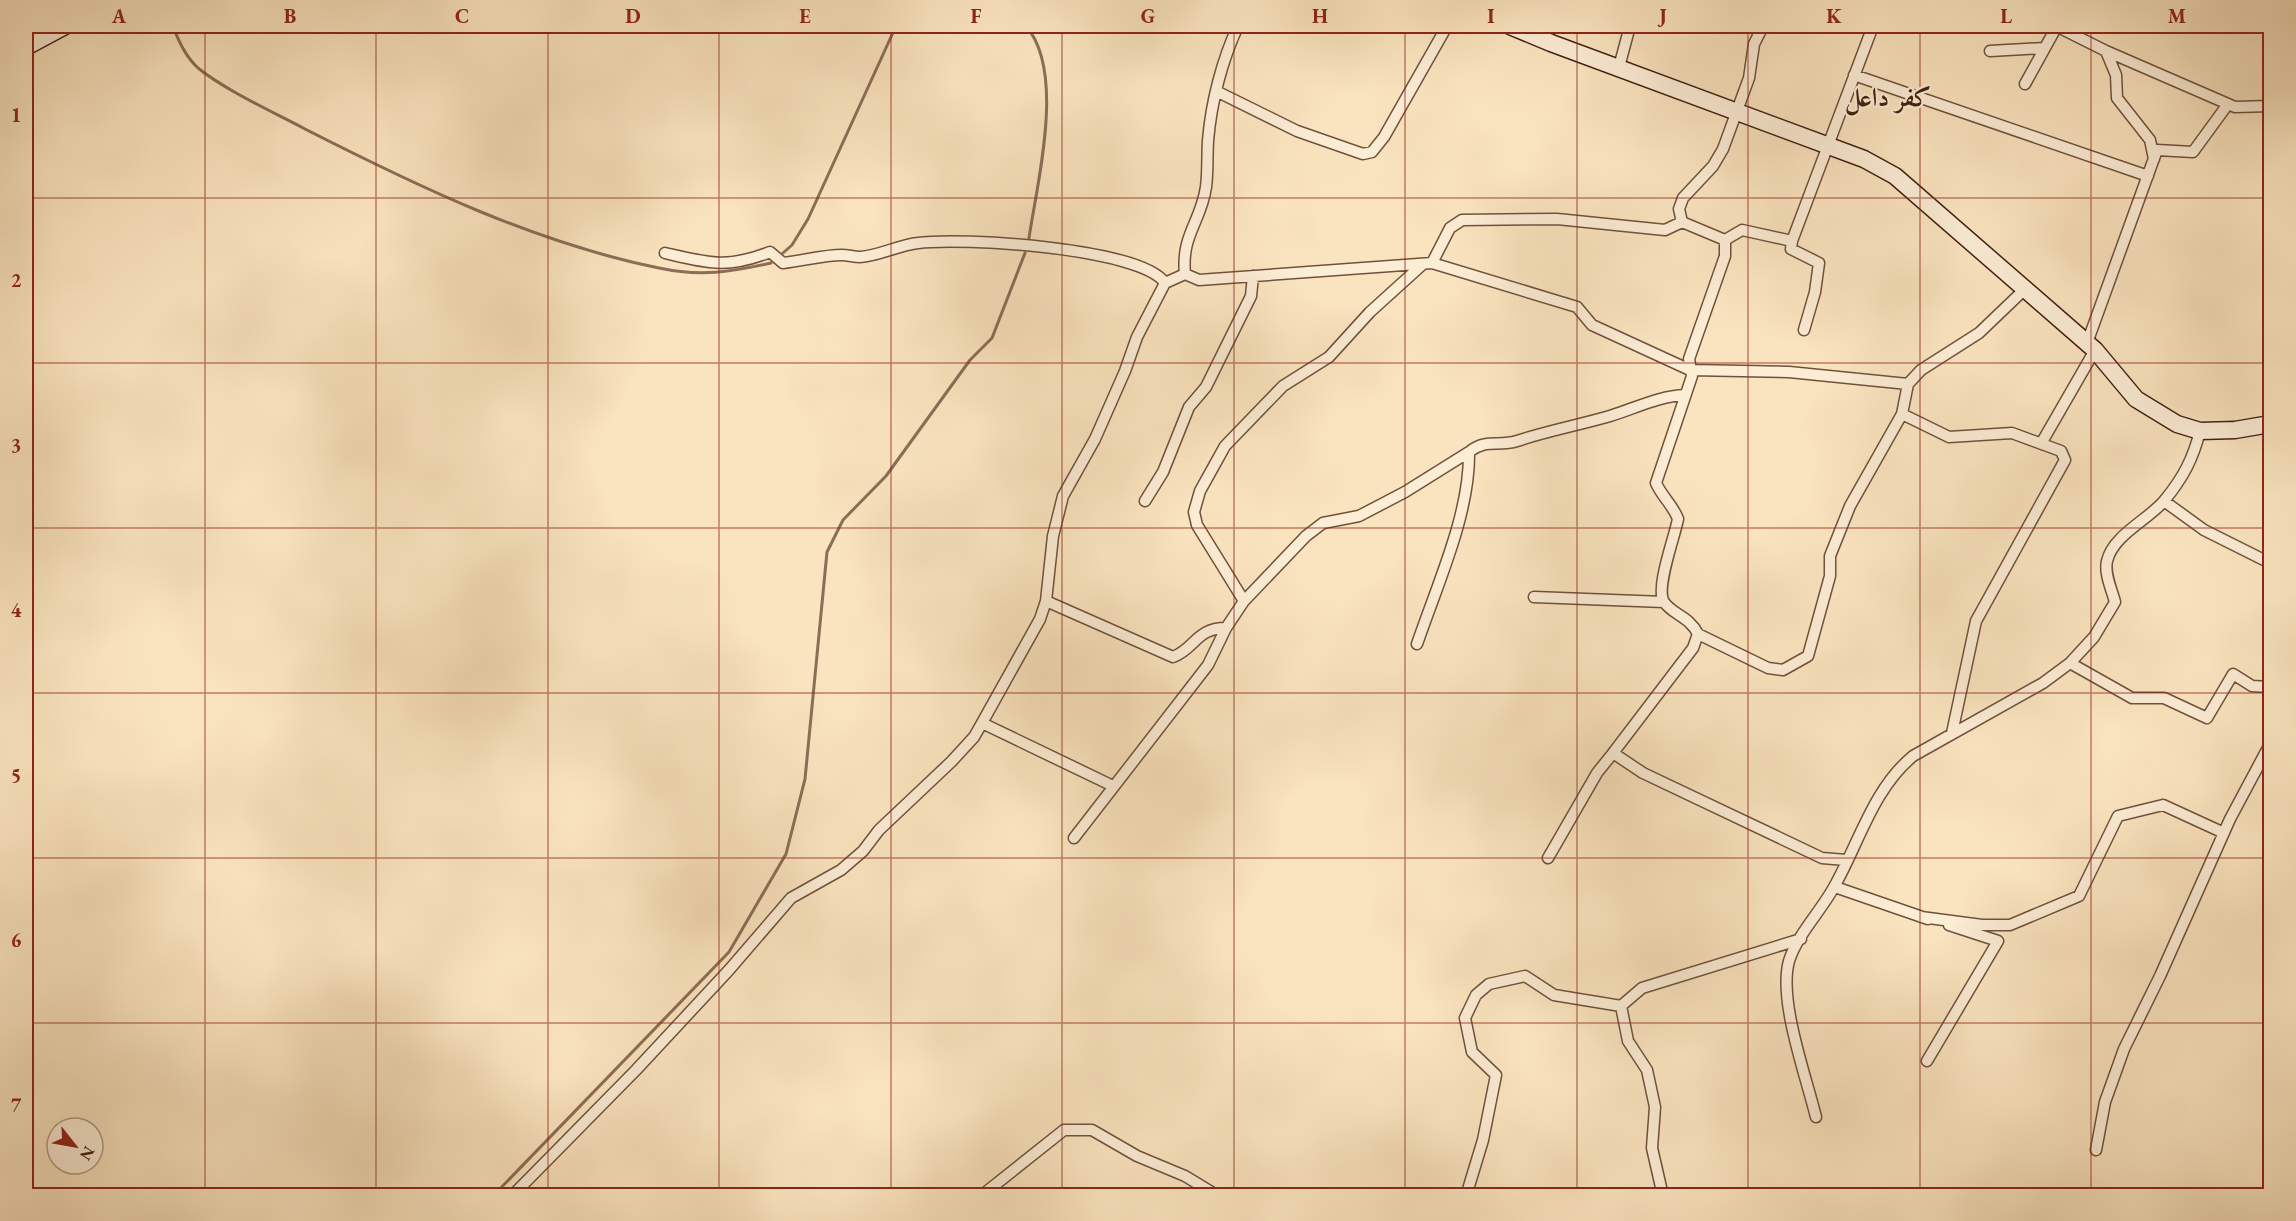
<svg xmlns="http://www.w3.org/2000/svg" width="2296" height="1221" font-family="'EB Garamond',Amiri,serif">
  <rect width="100%" height="100%" fill="#fae4bf"/>
  <filter id="stains"><feTurbulence type="fractalNoise" baseFrequency=".00333" numOctaves="4"/><feColorMatrix values="0 0 0 0 .2 0 0 0 0 .09 0 0 0 0 .02 0 0 0 .5 -.17"/></filter>
  <radialGradient id="worn" r=".72"><stop offset=".6" stop-color="#630" stop-opacity="0"/><stop offset="1" stop-color="#630" stop-opacity=".3"/></radialGradient>
  <g fill="none" stroke-linecap="round" stroke-linejoin="round">
    <path stroke="#8c6d57" stroke-width="3" d="M173 26C178 40 187 58 198 68 225 90 273 112 305 129 417 186 535 243 659 268 701 277 730 272 771 263
      M1026 26C1066 72 1037 183 1029 238
      M783 253 792 245 808 219 896 26
      M493 1196 729 952 786 854 805 779 827 552 843 520 886 476 970 360 992 338 1025 253"/>
    <defs>
      <path id="street" d="M1763 26 1754 44 1749 78 1723 149 1713 166 1683 198 1679 209 1682 222 1725 240V256L1689 359 1692 376 1656 483C1662 497 1673 505 1678 519 1675 536 1655 588 1664 602 1673 615 1689 616 1698 634L1693 648 1613 753 1643 773 1822 858 1846 860
        M2056 26 2106 51 2235 107 2270 106
        M26 36 32 26
        M1990 51 2044 48
        M2106 51 2116 75 2117 98 2150 140 2154 159
        M1619 67 1630 26
        M1854 75 2148 176
        M2025 84 2057 26
        M1218 92 1297 131 1363 154 1372 152 1384 137 1447 26
        M1725 240 1742 230 1792 241 1873 26
        M1792 241 1791 249 1819 263 1815 292 1804 330
        M665 253C708 263 727 269 770 252L783 263C802 261 823 255 842 255 848 255 854 257 860 257 879 256 899 245 918 243 961 237 1142 248 1165 283
        M1432 263 1450 228 1462 220 1557 219 1665 230 1682 222
        M1423 264 1370 312 1329 357 1283 386 1225 446 1200 491 1194 512 1197 525 1244 601 1306 536 1323 523 1359 516 1405 492 1469 452
        M1185 274C1181 235 1201 222 1206 187 1208 172 1207 156 1208 141 1211 103 1222 60 1238 26
        M2087 343 2157 150 2193 152 2228 104
        M1902 414 1949 437 2012 433 2061 451 2065 460 1976 621 1952 733
        M2042 442 2095 350
        M1145 501 1163 472 1189 407 1206 387 1251 296 1253 276
        M2164 501 2204 530 2270 563
        M1534 597 1664 602
        M1046 601 1173 657C1195 649 1196 628 1226 628
        M1698 634 1768 668 1783 670 1808 656 1830 576V556L1850 506 1902 414 1908 384 1921 370 1979 333 2025 289
        M1417 644C1437 585 1470 514 1469 452 1486 438 1498 447 1517 441 1547 431 1579 425 1610 416 1636 408 1659 396 1685 395
        M2070 663 2132 698H2164L2207 718 2233 674 2252 686 2270 687
        M1113 786 982 723 1040 619 1046 601 1053 536 1063 496 1095 439 1125 371 1137 337 1165 283 1185 274 1199 280 1432 263 1577 307 1592 325 1690 370 1789 372 1908 384
        M1074 838 1208 665 1226 628 1244 601
        M1548 858 1597 773 1613 753
        M1835 887 1928 919
        M1921 917 1982 925H2010L2079 896 2118 816 2163 805 2224 833
        M1621 1006 1628 1041 1647 1070 1655 1107 1652 1148 1663 1196
        M1927 1061 1998 941 1949 925
        M1816 1117C1806 1076 1778 1000 1789 961 1797 935 1821 911 1834 887 1859 843 1873 789 1913 756L2043 683 2070 663 2094 637 2115 602C2112 590 2104 574 2107 561 2113 535 2148 520 2164 501 2183 478 2193 459 2200 431
        M2096 1150 2105 1102 2124 1049 2160 976 2230 819 2270 744
        M512 1196 636 1070 729 970 791 898 841 870 863 851 879 830 952 761 974 737 982 723
        M981 1196 1064 1130H1092L1137 1156 1185 1176 1218 1196
        M1466 1196 1483 1140 1496 1075 1472 1052 1465 1018 1476 995 1489 984 1525 976 1554 995 1621 1006 1642 988 1801 939"/>
      <path id="secondary" d="M1510 26 1551 43 1864 159 1895 176 2095 350 2136 399 2177 424 2200 431 2235 430 2270 424
        M26 47 65 26"/>
    </defs>
    <use href="#street" stroke="#71513e" stroke-width="13"/>
    <use href="#secondary" stroke="#432013" stroke-width="19"/>
    <use href="#street" stroke="#fcedd5" stroke-width="10"/>
    <use href="#secondary" stroke="#fcedd5" stroke-width="16"/>
  </g>
  <path fill="none" stroke="#8f2418" stroke-width="1.5" stroke-opacity="0.55" d="M205 26V1196M376 26V1196M548 26V1196M719 26V1196M891 26V1196M1062 26V1196M1234 26V1196M1405 26V1196M1577 26V1196M1748 26V1196M1920 26V1196M2091 26V1196M26 198H2270M26 363H2270M26 528H2270M26 693H2270M26 858H2270M26 1023H2270"/>
  <g text-anchor="middle" dominant-baseline="central" stroke-width="4.5" stroke-linejoin="round" paint-order="stroke">
    <g font-size="26" font-weight="bold" fill="#432013" stroke="#fcedd5">
      <text x="1888" y="97">كفر داعل</text>
    </g>
  </g>
  <rect width="2296" height="1221" fill="none" stroke="#fae4bf" stroke-width="66"/>
  <g transform="translate(75 1146) rotate(121)"><circle r="28" fill="#fcedd5" stroke="#b29b87" stroke-width="1.5"/>
  <path d="M0-4.5L10 22L0 15L-10 22Z" fill="#8f2418"/>
  <text y="-9" font-size="16" font-weight="bold" text-anchor="middle" fill="#432013">N</text>
  </g>
  <rect x="33" y="33" width="2230" height="1155" fill="none" stroke="#8f2418" stroke-width="2"/>
  <g font-size="20" text-anchor="middle" font-weight="bold" fill="#8f2418">
    <text x="119" y="23">A</text>
    <text x="290" y="23">B</text>
    <text x="462" y="23">C</text>
    <text x="633" y="23">D</text>
    <text x="805" y="23">E</text>
    <text x="976" y="23">F</text>
    <text x="1148" y="23">G</text>
    <text x="1320" y="23">H</text>
    <text x="1491" y="23">I</text>
    <text x="1663" y="23">J</text>
    <text x="1834" y="23">K</text>
    <text x="2006" y="23">L</text>
    <text x="2177" y="23">M</text>
    <text x="16" y="122">1</text>
    <text x="16" y="287">2</text>
    <text x="16" y="452">3</text>
    <text x="16" y="617">4</text>
    <text x="16" y="782">5</text>
    <text x="16" y="947">6</text>
    <text x="16" y="1112">7</text>
  </g>
  <rect width="100%" height="100%" filter="url(#stains)"/>
  <rect width="100%" height="100%" fill="url(#worn)"/>
</svg>
